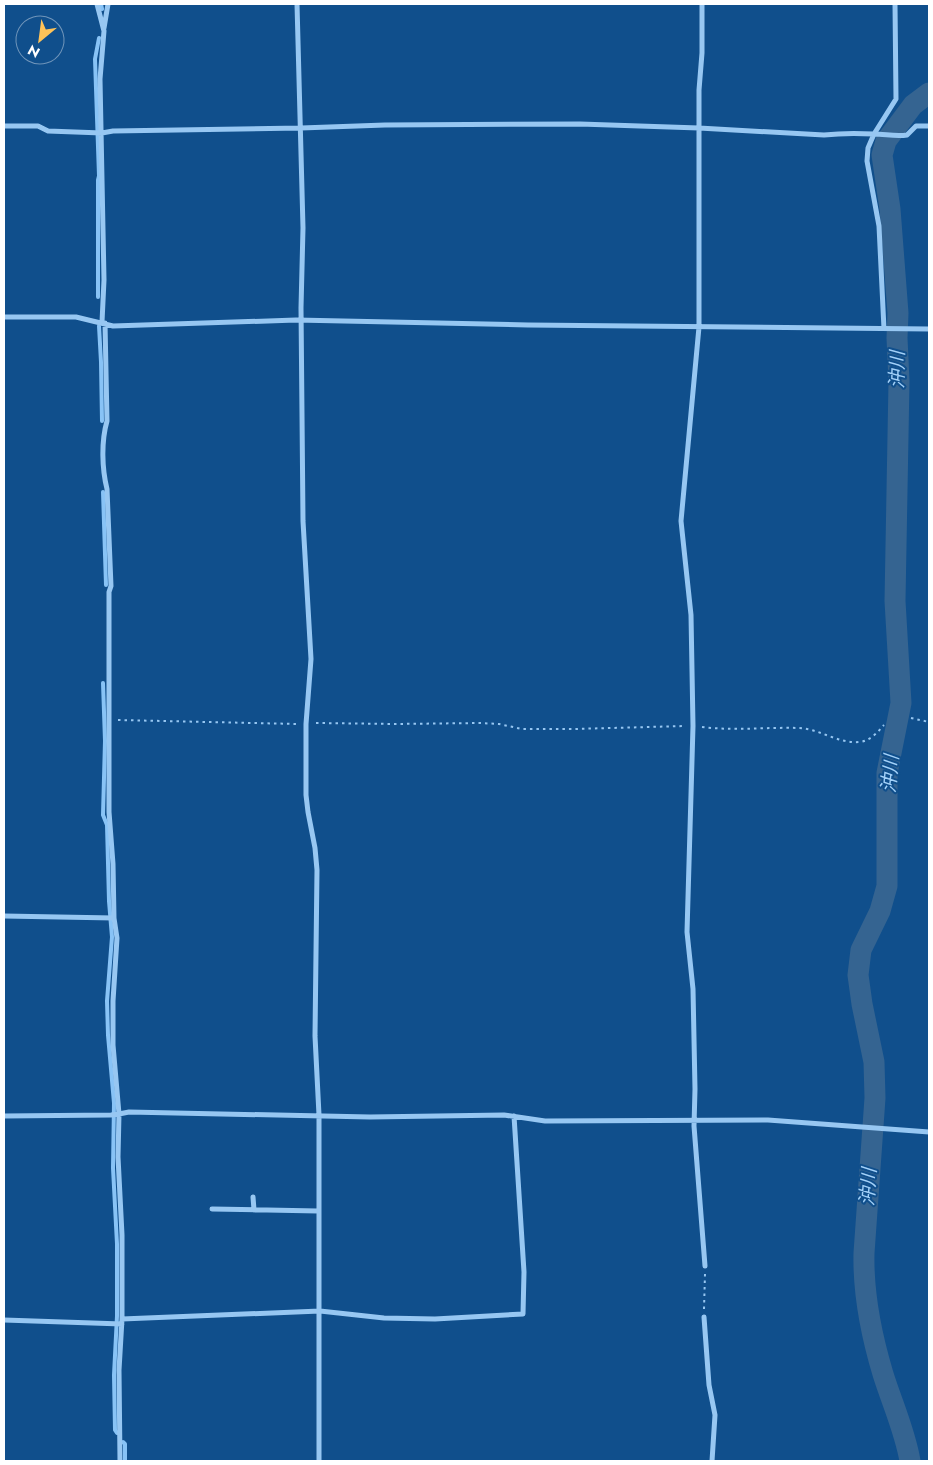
<svg xmlns="http://www.w3.org/2000/svg" width="933" height="1465" font-family="Jost,'Noto Sans JP',sans-serif">
  <rect width="100%" height="100%" fill="#104f8c"/>
  <g fill="none" stroke-linecap="round" stroke-linejoin="round">
    <path stroke="#88c3f6" stroke-width="4" d="M101 4 102 9
      M98 297V180L99 176 95 59 99 38
      M99 326 101 362 102 421
      M103 492 106 585
      M103 683 105 741 103 815 107 825 109 901 112 937 107 1001 108 1035 114 1103 113 1168 117 1244V1316L114 1375 115 1430 117 1433
      M123 1442 125 1444V1461"/>
    <path stroke="#356491" stroke-width="21" d="M910 1461C905 1431 892 1403 883 1374 871 1334 863 1295 864 1253L875 1098 874 1062 862 1004 858 975 861 950 880 911 887 886V773L901 703 895 601 899 381 897 338 898 313 890 209 882 155 886 141 913 105 929 93"/>
    <path stroke="#97c7f2" stroke-width="2" stroke-dasharray="2.5 4" stroke-linecap="butt" d="M911 718 929 722
      M118 720 298 724
      M316 723 395 724 479 723 499 724 522 729H574L685 726
      M702 727C735 731 767 727 799 728 820 729 839 744 859 742 870 741 877 733 884 725
      M704 1309 705 1274"/>
    <path stroke="#97c7f2" stroke-width="5" d="M97 4 104 31 100 79 104 280 102 322
      M297 4 303 228 301 308 303 521 311 659 306 724V795L308 812 315 848 317 870 315 1036 319 1115V1461
      M702 4V53L699 90V327L681 521 691 615 693 726 687 932 693 989 695 1089 694 1126 705 1266
      M104 28 108 4
      M4 126H38L48 131 102 133 113 131 301 128 385 125 580 124 699 128 824 135C841 133 857 133 874 134 885 134 896 137 907 135L916 126H929
      M4 317H76L113 326 296 320 528 325 929 329
      M105 323 107 421C101 442 102 469 107 489L111 586 109 592V812L113 864 114 918 117 938 113 1001V1045L119 1114 129 1112 370 1117 504 1115 545 1121 768 1120 929 1132
      M884 329 879 226 867 161 868 148 874 134 896 99 895 4
      M4 916 114 918
      M4 1116 111 1115 119 1114 118 1157 122 1235V1319L119 1370 120 1461
      M253 1197 254 1210
      M212 1209 318 1211
      M704 1317 709 1385 715 1415 712 1461
      M122 1319 320 1311 384 1318 435 1319 523 1314 524 1272 514 1116
      M4 1320 122 1324"/>
  </g>
  <g text-anchor="middle" dominant-baseline="central" stroke-width="4" stroke-linejoin="round" paint-order="stroke">
    <g font-size="19" font-style="italic" fill="#a3d1f9" stroke="#104f8c">
      <text transform="translate(897 370) rotate(-89)">沖川</text>
      <text transform="translate(890 774) rotate(-85)">沖川</text>
      <text transform="translate(868 1187) rotate(-86)">沖川</text>
    </g>
  </g>
  <rect width="933" height="1465" fill="none" stroke="#ffffff" stroke-width="10"/>
  <g transform="translate(40 40) rotate(209)"><circle r="24" fill="#104f8c" stroke="#7095ba"/>
  <path d="M0-4L9 19L0 12L-9 19Z" fill="#ffc358"/>
  <text y="-8" font-size="14" font-weight="bold" text-anchor="middle" fill="#ffffff">N</text>
  </g>
</svg>
